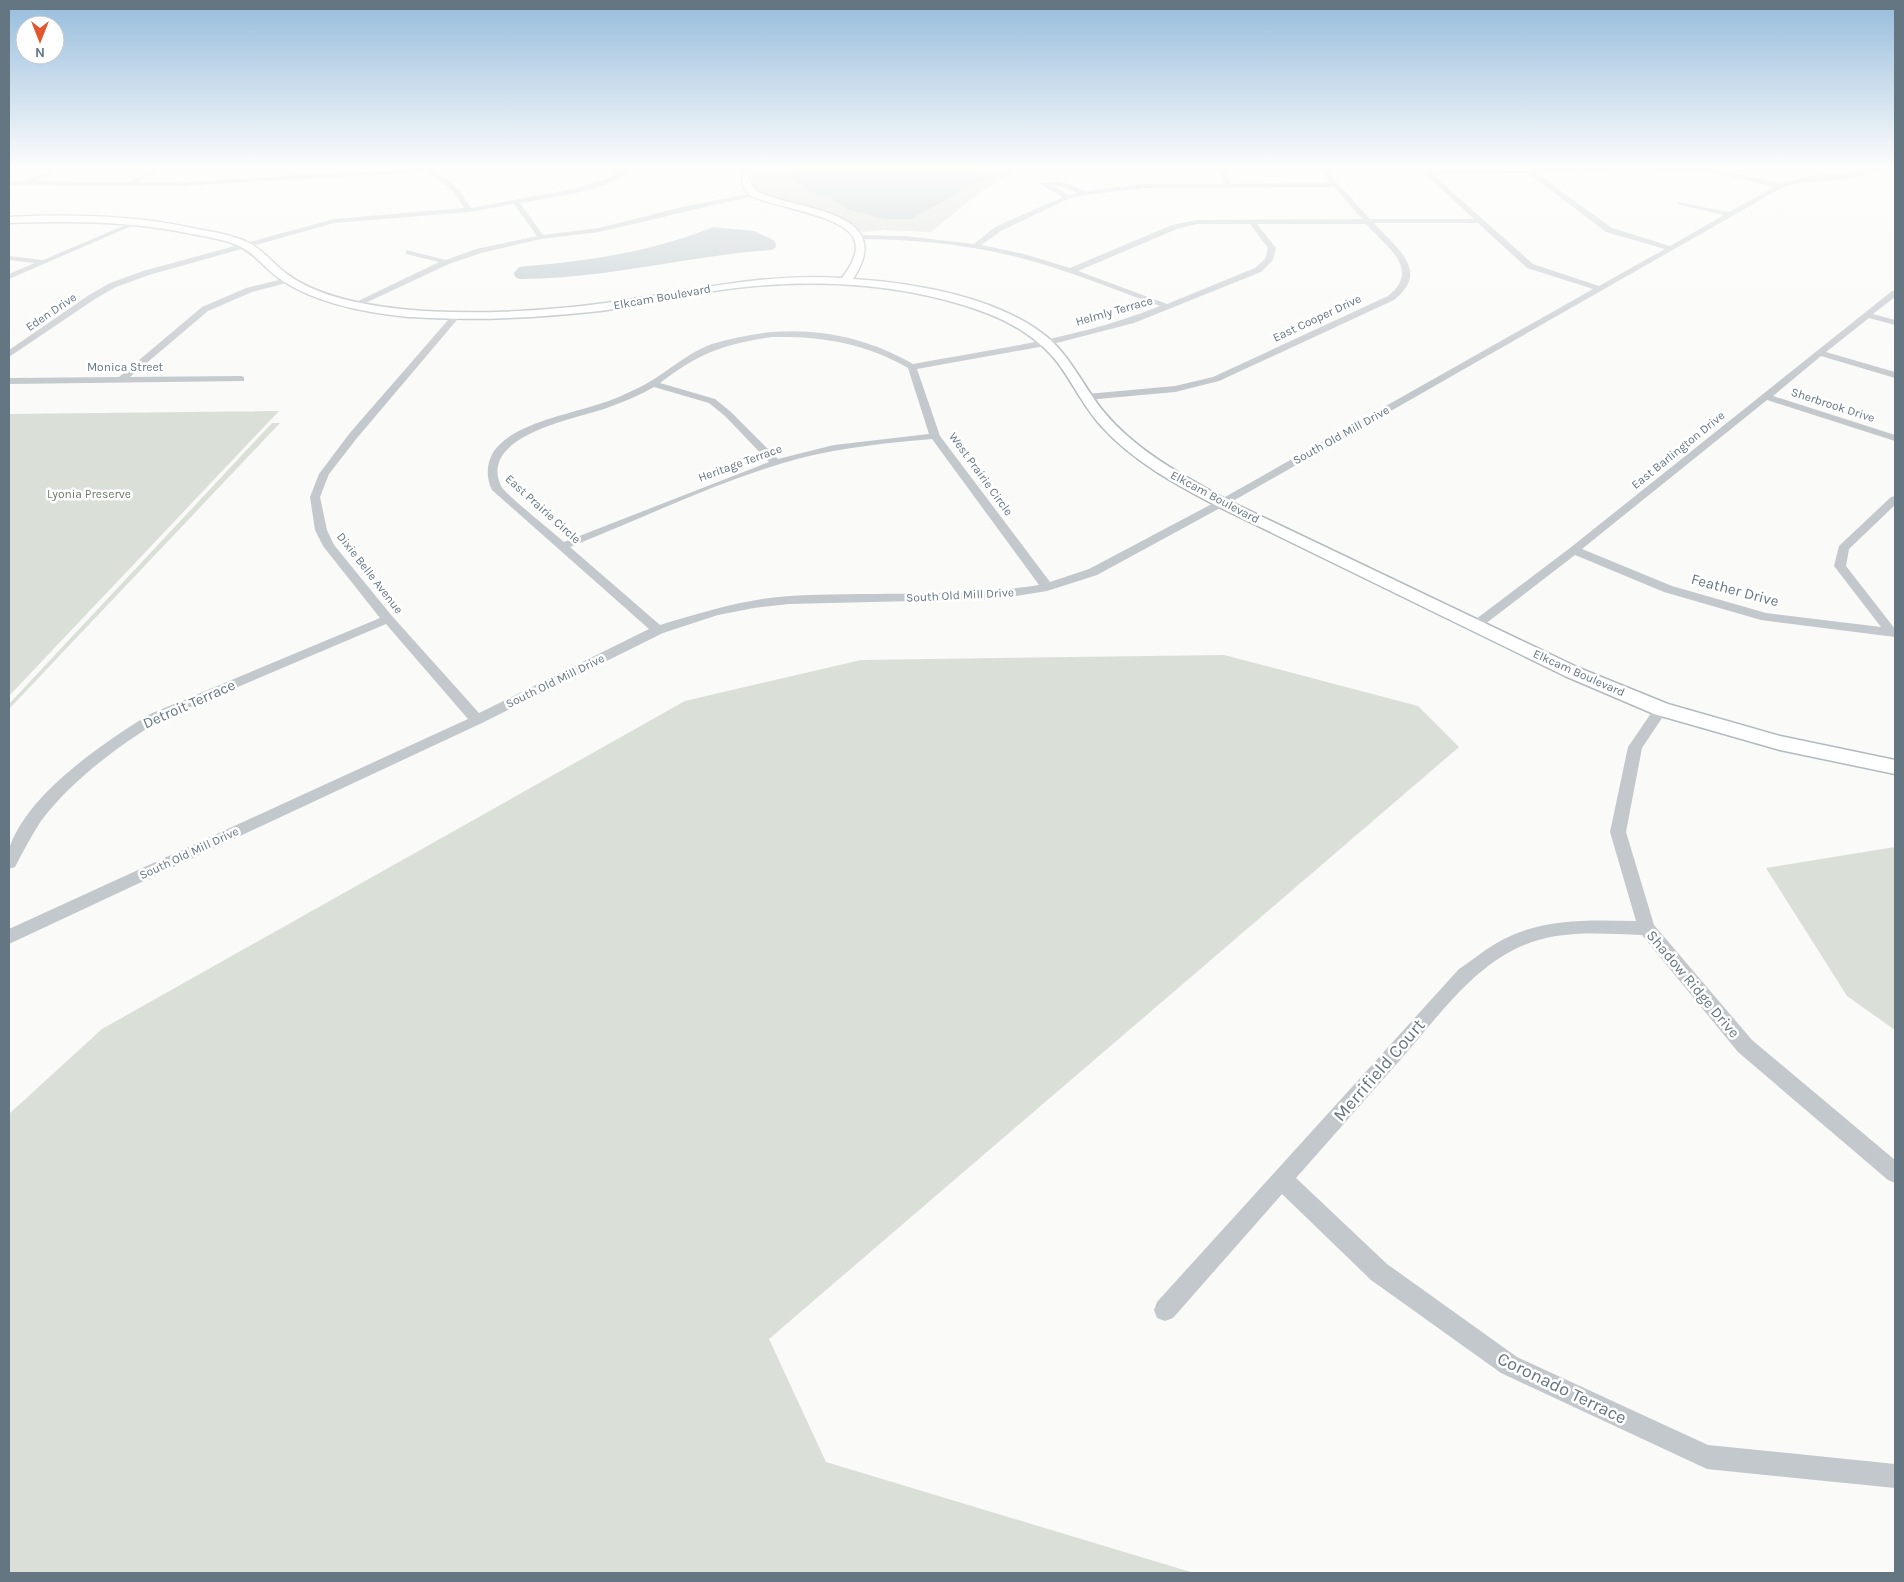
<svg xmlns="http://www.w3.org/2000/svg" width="1904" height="1582" font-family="Karla,sans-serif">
  <rect width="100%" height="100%" fill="#fafaf8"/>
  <path fill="#dadfd7" d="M755 168H1021L984 189 931 232 883 230 863 232C833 209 810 212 778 202 769 199 761 194 752 190Z
    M279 411 9 696V414Z
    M272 423H280L9 709V704Z
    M1224 655 1418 706 1459 747 769 1339 826 1462 1194 1573H9V1114L102 1029 685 701 861 660Z
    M1895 847V1030L1847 996 1766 868Z"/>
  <path fill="#bbc7cb" d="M801 168H971L979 172 982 180 911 219H885L848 210C831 193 802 196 789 172Z
    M713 227 754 231 775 241 776 247 772 250C687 256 604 279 519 279L515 277 514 273 519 267 527 266C591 261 654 251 713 227Z"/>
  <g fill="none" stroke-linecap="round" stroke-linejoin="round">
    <defs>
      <path id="secondary" d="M746 168H754L751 184 758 192C800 211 898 210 853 279 915 283 998 297 1047 337 1072 358 1084 388 1104 412 1136 451 1184 476 1227 500L1579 668 1668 704 1780 736 1895 760V774L1780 750 1654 714 1565 676 1217 506C1177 485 1134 462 1103 428 1085 409 1074 385 1058 363 1041 341 1015 324 989 314 911 284 819 278 736 288 690 293 645 305 600 311 537 318 472 321 409 317 368 313 318 304 283 281 266 271 256 253 237 245 223 239 207 237 192 234 131 221 71 221 9 223V217C73 214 135 215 197 229 214 232 232 235 247 242 263 249 273 264 287 274 318 297 364 305 401 309 468 316 554 311 620 301 697 290 764 273 842 278 850 267 860 252 854 239 844 215 774 207 751 196 741 188 740 180 746 168Z"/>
    </defs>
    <use href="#secondary" stroke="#b3babf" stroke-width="3"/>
    <path fill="#c3c8cc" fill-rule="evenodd" d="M53 168H60L36 181 129 182 154 168H161L138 182H178L432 168 459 190 471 208 573 189 607 179 624 168H631C610 192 551 197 520 203L543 235 599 228 682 207 754 193 757 195 599 232 541 239 481 253 449 264 359 306H356V302L439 262 406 254V250L446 260 476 249 537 236 514 204 469 212 334 223 149 275 116 287 95 299 9 357V350L89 295 110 283 143 271 334 219 464 208 454 192 426 170 398 174 178 186 9 185V181H27Z
      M1215 168H1221L1231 184 1331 183 1318 168H1324L1370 219H1474L1424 173 1421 168 1428 170 1710 168 1781 184 1804 177 1852 173 1870 168H1878C1853 186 1812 177 1783 187L1233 501 1097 575 1047 591 997 599 789 604 754 608 718 615 663 633 482 723 9 944V929L468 719 386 624 160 720C116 748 73 779 41 821 31 836 23 852 15 867L9 869C9 862 7 853 10 846 30 792 103 743 150 714L380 618 323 546 315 530 310 497 319 474 349 434 455 312 462 314 357 438 329 474 320 497 327 530 334 545 392 616 479 713 649 629 492 490C486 478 486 463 494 451 513 424 566 415 596 405 610 401 624 395 638 388 664 376 684 354 712 344 731 338 752 334 772 332 822 328 870 339 913 364 996 349 1081 338 1160 306 1121 292 1082 276 1042 264 983 246 921 239 859 239L855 237 859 235 905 236 974 244 995 227 1063 197 1041 185V183L1061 182 1086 191 1144 184H1225ZM1711 172 1775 187 1729 212 1677 202V204L1724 215 1670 246 1612 228 1536 173ZM1528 173 1606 232 1665 249 1599 286 1533 264 1432 174ZM1052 186H1060L1078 193 1069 195ZM1334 187 1362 219 1197 220 1172 225 1070 268 1024 254 981 245 1001 231 1070 198 1085 195 1144 188ZM1374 223H1478L1527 268 1593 289 1225 497 1089 569 1050 582 940 436 917 369 1045 346 1134 323 1261 272 1273 260 1276 248 1257 224H1366C1386 246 1422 270 1388 296L1213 377 1175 386 1087 394 1082 397 1087 400 1175 392 1219 381 1394 300C1431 271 1396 248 1374 223ZM1197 224H1250L1268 248 1265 259 1255 268 1167 304 1078 271 1177 229ZM772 337C822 336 865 343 908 368L929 434 834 445 778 459 731 412 715 399 660 383C699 353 724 344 772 337ZM654 387 709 403 725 416 769 462 564 542C554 533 505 494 501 486 478 436 574 419 604 409 621 403 638 396 654 387ZM932 439 1039 585C956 598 873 591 789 596 745 599 703 612 660 625L570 547C646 517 722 479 801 458 844 447 888 443 932 439Z
      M137 220 143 221 9 279V274L35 263 9 260V256L43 260Z
      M287 278H290V282L252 292 208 311 130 377 241 376 244 377V381L9 384V378L119 377 202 307 246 288Z
      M1892 291H1895V297L1873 314 1895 320V325L1869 318 1826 352 1895 372V378L1821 356 1773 396 1895 435V441L1767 400 1582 549 1672 586 1766 613 1881 627 1834 566 1839 546 1891 497 1895 496V505L1849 549 1846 566 1895 629V637L1761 620 1664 592 1575 555 1480 628H1472L1470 625 1472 622 1570 548Z
      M1661 704 1668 709 1642 748 1626 832 1654 925 1752 1040 1895 1160V1183L1888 1180 1738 1052 1642 935C1606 934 1567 930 1532 942 1476 961 1439 1016 1401 1059 1366 1099 1331 1138 1296 1178L1387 1264 1517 1357 1708 1445 1895 1464V1488L1707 1469 1501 1373 1371 1280 1282 1194 1173 1318 1165 1321 1157 1318 1154 1310 1157 1302 1459 969C1474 959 1488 947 1504 939 1545 918 1590 920 1636 921L1610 832 1628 747 1656 706Z"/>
    <use href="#secondary" fill="#fff" fill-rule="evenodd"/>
  </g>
  <linearGradient id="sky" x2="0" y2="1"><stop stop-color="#96bcdc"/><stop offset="0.43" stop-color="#fdfdfc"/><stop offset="1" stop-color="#fdfdfc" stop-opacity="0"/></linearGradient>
  <rect width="1904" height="389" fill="url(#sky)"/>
  <g text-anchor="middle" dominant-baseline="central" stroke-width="5" stroke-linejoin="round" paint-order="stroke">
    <g font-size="12" fill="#657683" stroke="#fff">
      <text transform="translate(662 297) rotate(-10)">Elkcam Boulevard</text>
      <text transform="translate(1114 311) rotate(-16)">Helmly Terrace</text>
      <text transform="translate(51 312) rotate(-34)">Eden Drive</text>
      <text transform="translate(1317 318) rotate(-25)">East Cooper Drive</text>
      <text x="125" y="367">Monica Street</text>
      <text transform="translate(1833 405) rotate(18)">Sherbrook Drive</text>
      <text transform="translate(1341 435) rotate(-29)">South Old Mill Drive</text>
      <text transform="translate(1678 450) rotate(-39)">East Barlington Drive</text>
      <text transform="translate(740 463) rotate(-20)">Heritage Terrace</text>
      <text transform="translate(981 474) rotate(54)">West Prairie Circle</text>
      <text transform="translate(1215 497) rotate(28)">Elkcam Boulevard</text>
      <text transform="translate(543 509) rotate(42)">East Prairie Circle</text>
      <text transform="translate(370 573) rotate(52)">Dixie Belle Avenue</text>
      <text transform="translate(960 595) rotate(-3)">South Old Mill Drive</text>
      <text transform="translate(1579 673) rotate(24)">Elkcam Boulevard</text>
      <text transform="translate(555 681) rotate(-26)">South Old Mill Drive</text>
      <text transform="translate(189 853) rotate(-25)">South Old Mill Drive</text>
    </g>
    <g font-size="12" fill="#687a64" stroke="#fff">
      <text x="89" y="494">Lyonia Preserve</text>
    </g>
    <g font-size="15" fill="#657683" stroke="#fff">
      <text transform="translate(1735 590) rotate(15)">Feather Drive</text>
      <text transform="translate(189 704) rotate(-24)">Detroit Terrace</text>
      <text transform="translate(1693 984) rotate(50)">Shadow Ridge Drive</text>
    </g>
    <g font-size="18" fill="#657683" stroke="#fff">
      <text transform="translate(1379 1070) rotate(-49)">Merrifield Court</text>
      <text transform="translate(1562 1388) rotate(26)">Coronado Terrace</text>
    </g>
  </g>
  <rect width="1904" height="1582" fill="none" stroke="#657683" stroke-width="20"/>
  <g transform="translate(40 40) rotate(180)"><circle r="24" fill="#ffffff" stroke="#c1c8cd"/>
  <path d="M0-4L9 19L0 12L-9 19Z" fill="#e4572e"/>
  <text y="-8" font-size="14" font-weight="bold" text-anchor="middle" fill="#657683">N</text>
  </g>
</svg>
